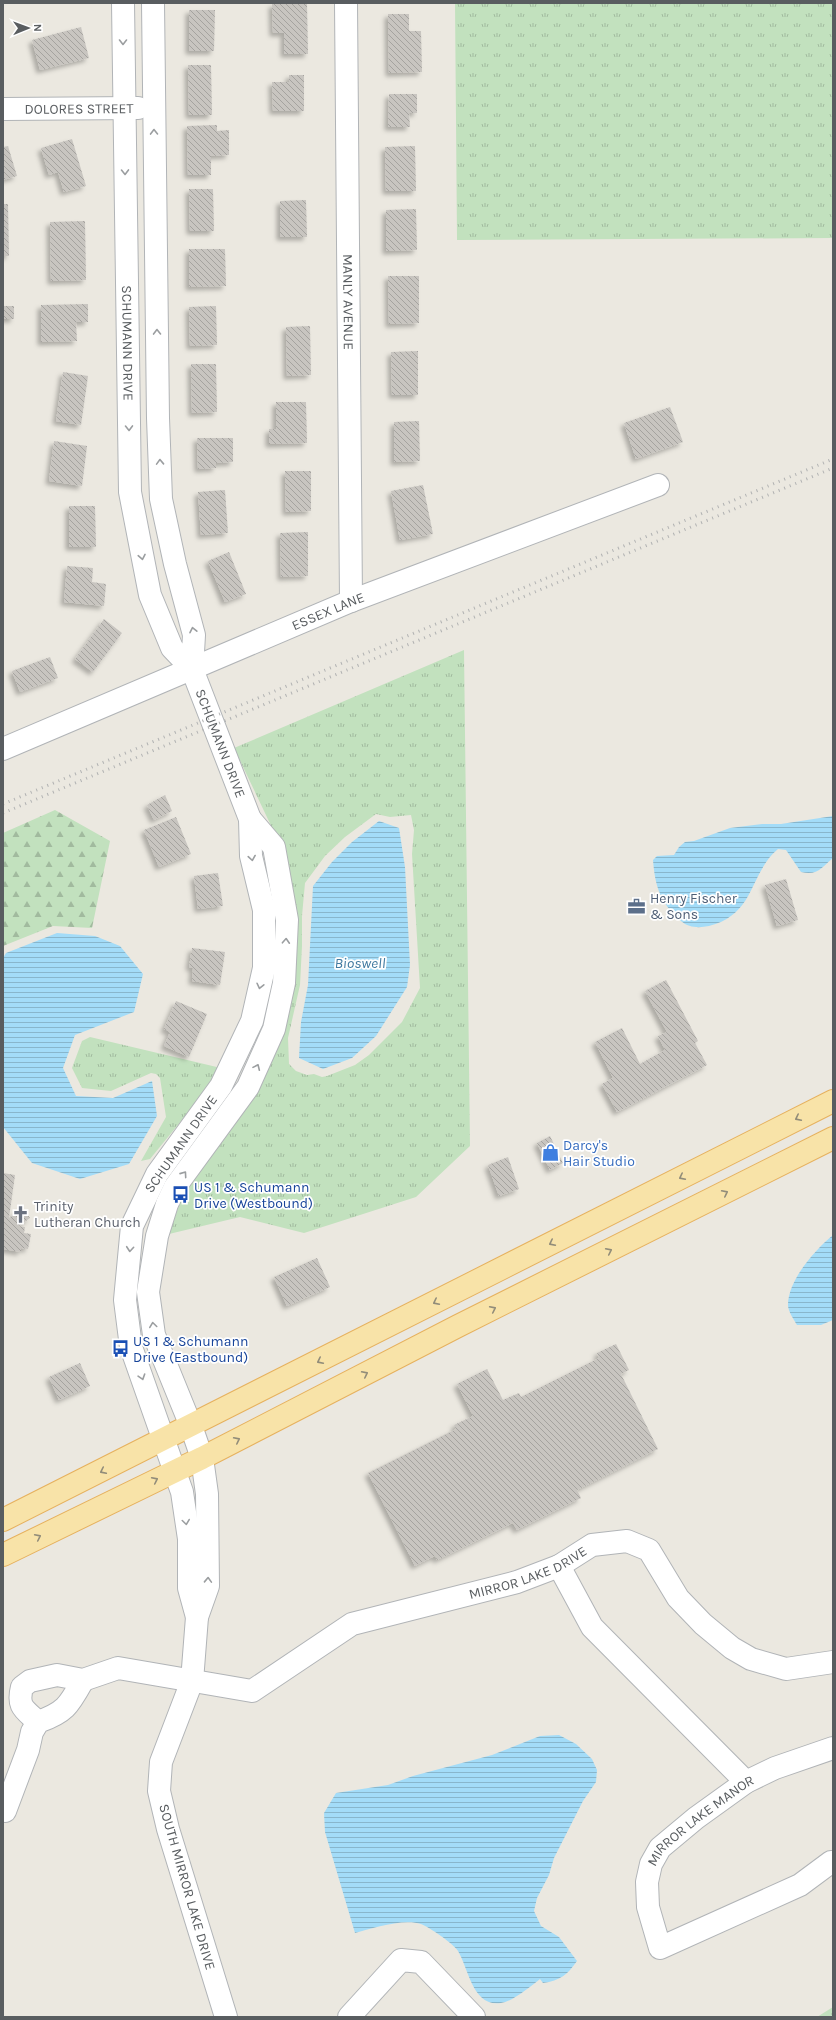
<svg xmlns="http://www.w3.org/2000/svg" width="836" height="2020" font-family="Karla,sans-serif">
  <defs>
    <pattern id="grass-tufts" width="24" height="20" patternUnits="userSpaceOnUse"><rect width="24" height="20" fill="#c2e1be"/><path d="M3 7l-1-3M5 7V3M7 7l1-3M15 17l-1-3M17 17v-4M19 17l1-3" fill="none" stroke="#a1ba9e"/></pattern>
    <pattern id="forest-firs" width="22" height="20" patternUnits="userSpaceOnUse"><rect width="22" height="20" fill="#c2e1be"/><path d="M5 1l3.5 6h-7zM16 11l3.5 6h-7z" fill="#a1ba9e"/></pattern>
    <pattern id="wetland-marsh" width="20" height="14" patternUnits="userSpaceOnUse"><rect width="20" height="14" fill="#c2e1be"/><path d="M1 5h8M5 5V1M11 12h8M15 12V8" fill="none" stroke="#a1ba9e"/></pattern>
    <pattern id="water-rules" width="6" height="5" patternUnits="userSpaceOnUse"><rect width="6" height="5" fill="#a3dcf8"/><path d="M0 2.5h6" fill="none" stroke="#88b6cc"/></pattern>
    <pattern id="building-back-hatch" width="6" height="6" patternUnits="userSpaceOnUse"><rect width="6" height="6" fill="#c8c5c0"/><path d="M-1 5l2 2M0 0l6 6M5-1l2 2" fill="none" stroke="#a5a39f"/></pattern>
    <filter id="shadow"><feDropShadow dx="-3.5" dy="3.5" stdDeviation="2" flood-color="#0004"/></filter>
  </defs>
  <rect width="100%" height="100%" fill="#ebe8e0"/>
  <path fill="url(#grass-tufts)" fill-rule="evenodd" d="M455 3H833V238L457 240Z
    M464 650 470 1146 416 1197 304 1233 240 1217 169 1234 184 1191 264 1074 286 857 234 748ZM376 814 390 817 411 815 414 830 412 854 420 988 402 1022 369 1055 355 1065 327 1076 322 1077 314 1074 307 1075 296 1071 289 1064 288 1038 300 985 302 946V916L305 883 325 856 345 837Z
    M90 1037 221 1068 213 1082 150 1159 141 1161 166 1117 160 1078 156 1074 151 1073 111 1091 82 1088 72 1068 82 1041Z"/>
  <path fill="url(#forest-firs)" d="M55 810 110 841 92 928 53 926 3 946V833Z"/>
  <path fill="url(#wetland-marsh)" d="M833 2007V2017H817Z"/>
  <path fill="url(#water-rules)" d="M833 816V858C822 867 818 876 801 872L786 850 778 849C749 873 756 914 709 926 699 928 689 928 681 921 660 903 655 886 653 860L657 856 674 855 679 847 685 842 694 841 730 828 762 824H781Z
    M379 821 399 828 405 867 410 965 407 987 376 1036 352 1058 323 1069 299 1058 301 1022 308 985 313 886 332 862 352 842Z
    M57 933 95 936 120 946 143 974 134 1012 75 1035 63 1068 76 1096 113 1098 152 1081 157 1116 129 1164 80 1179 32 1163 3 1127V958L6 953Z
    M833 1235V1320L821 1325H797C794 1320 788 1311 788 1305 788 1280 815 1250 833 1235Z
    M559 1735 576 1744 592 1759 597 1770 596 1782 583 1801 554 1858 549 1875 537 1898 534 1911 541 1926 559 1937 577 1961C568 1974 560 1981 543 1983L540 1979C531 1986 512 2002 501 2003 472 2007 469 1969 458 1951 454 1944 429 1927 421 1924 404 1918 372 1928 355 1933L325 1832 324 1813 336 1793 388 1785 413 1776 492 1755 540 1736Z"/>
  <path fill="url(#building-back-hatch)" filter="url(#shadow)" d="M307 3 308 54H284V33H273L272 4Z
    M189 10H215L214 51H189Z
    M388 14H409V31H421L422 72 389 73Z
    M81 27 89 58 40 70 32 40Z
    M188 65H211L212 115H189Z
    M289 75H304V111H273L272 82H289Z
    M389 94H417V113H409L410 127H388Z
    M217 125V131L229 130V155L211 156V175H188L187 126Z
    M72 139 86 186 64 192 58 172 49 175 41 148Z
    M8 146 17 176 3 180V147Z
    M415 146 416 191H386L385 147Z
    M189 189H213L214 231H190Z
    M306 200 307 237H280V201Z
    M3 204H8L9 256H3Z
    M416 209 417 250 386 251V210Z
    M85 221 86 280 51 281 50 222Z
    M189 249H225L226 286 189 287Z
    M388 276H419V323L389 324Z
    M88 304V322H76L77 341 41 342V305Z
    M3 306H14V319H3Z
    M216 306 217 345 190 346 189 307Z
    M310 326 311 375 287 376 286 327Z
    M418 351V395H392L391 352Z
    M191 364H216L217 412 192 413Z
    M63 372 88 376 81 425 56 421Z
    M276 402H306L307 443 269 444V429H276Z
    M670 407 683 442 636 459 624 423Z
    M419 421 420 461 394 462V422Z
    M197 438H233V462L216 463V468L198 469Z
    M54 441 87 446 82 486 49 481Z
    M285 471H311V511L286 512Z
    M423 485 433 534 400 540 391 491Z
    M225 490 228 533 201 535 198 492Z
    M69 506H95L96 547H69Z
    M308 532V576L281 577 280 533Z
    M229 552 246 594 225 602 208 561Z
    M67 566 93 568 92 582 106 584 104 606 64 602Z
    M104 619 122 633 93 672 75 659Z
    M50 657 58 678 20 692 12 671Z
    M165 795 172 811 154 820 147 805Z
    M176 817 191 854 159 867 144 830Z
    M218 873 223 906 198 909 194 876Z
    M786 879 798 920 777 926 765 885Z
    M192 948 225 952 220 985 192 981 193 968 189 967Z
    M666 980 698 1041 695 1043 707 1065 617 1112 602 1084 613 1078 595 1042 622 1028 640 1064 665 1050 658 1036 667 1032 645 991Z
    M176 1001 207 1014 189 1057 164 1046 170 1032 164 1029Z
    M550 1136 563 1163 550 1170 537 1143Z
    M508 1157 519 1189 499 1196 488 1165Z
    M3 1173 15 1175 9 1218 22 1207 30 1218 19 1226 25 1227 24 1233 31 1234 28 1249 21 1248V1252L3 1249Z
    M317 1258 330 1287 287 1306 274 1277Z
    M616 1344 629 1370 621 1374 658 1449 577 1490 581 1498 517 1530 513 1523 437 1560 435 1556 415 1566 368 1473 456 1429 454 1425 473 1416 457 1384 487 1369 503 1400 519 1393 521 1397 599 1358 597 1353Z
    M80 1363 90 1386 59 1400 49 1377Z"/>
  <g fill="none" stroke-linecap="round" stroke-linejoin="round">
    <defs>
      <g id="minor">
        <path id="s1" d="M123 3 130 492 150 595 172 648 192 669 250 819 251 856 264 910V968L252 1021 221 1086 157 1174 132 1226 125 1300 131 1347 182 1492 189 1539V1588L197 1617"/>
        <path d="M153 3 158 418 161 499 175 564 194 635 192 669"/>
        <path id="s2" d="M346 3 351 601"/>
        <path id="s3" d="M3 109 138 108"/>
        <path id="s4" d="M3 749 351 601 658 485"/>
        <path d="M559 1566 592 1627 746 1782"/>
        <path id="s5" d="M38 1722C24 1709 17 1707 22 1687L30 1681 57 1675 83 1680 118 1668 252 1691 352 1624 517 1582 559 1566 592 1545 627 1541 649 1550 678 1598 703 1624 732 1648 751 1659 786 1669 833 1662"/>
        <path d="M5 1811 28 1750 32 1732 38 1722C66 1712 69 1705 83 1680"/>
        <path id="s6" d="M831 1862 800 1885 660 1948 648 1907 647 1882 651 1864 660 1848 696 1818 746 1782 775 1768 833 1748"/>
        <path d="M226 2017 168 1829 159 1791 161 1762 192 1681 197 1617 208 1586 207 1494 202 1458 191 1426 154 1335 148 1292 157 1236 167 1204 175 1187 248 1087 274 1029 284 983 287 920 274 847 250 819"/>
        <path d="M349 2017 401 1960 421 1962 474 2017"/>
      </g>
      <path id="major" d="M3 1520 833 1101
        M3 1555 202 1458 458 1326 833 1138"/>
    </defs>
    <use href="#minor" stroke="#b1b4b7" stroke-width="24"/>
    <use href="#major" stroke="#e6b15e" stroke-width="24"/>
    <use href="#minor" stroke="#fff" stroke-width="22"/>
    <use href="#major" stroke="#f8e3a8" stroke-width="22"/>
    <path stroke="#b1b2b2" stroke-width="3" stroke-dasharray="1 5" stroke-linecap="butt" d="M3 804 833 459
      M3 813 833 468"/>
  </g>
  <defs><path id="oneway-chevron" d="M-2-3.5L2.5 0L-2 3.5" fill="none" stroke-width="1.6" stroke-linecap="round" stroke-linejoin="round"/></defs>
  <g stroke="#9b9ea0">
    <use href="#oneway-chevron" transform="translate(123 42) rotate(90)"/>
    <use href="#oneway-chevron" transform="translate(154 132) rotate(-91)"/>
    <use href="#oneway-chevron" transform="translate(125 172) rotate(89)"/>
    <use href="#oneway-chevron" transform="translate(157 332) rotate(-91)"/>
    <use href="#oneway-chevron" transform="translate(129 428) rotate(89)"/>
    <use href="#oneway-chevron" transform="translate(160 462) rotate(-92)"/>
    <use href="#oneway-chevron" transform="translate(142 557) rotate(79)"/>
    <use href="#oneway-chevron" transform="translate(193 630) rotate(-102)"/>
    <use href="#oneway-chevron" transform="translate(252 858) rotate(81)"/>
    <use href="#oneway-chevron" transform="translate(286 941) rotate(-87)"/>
    <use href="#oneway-chevron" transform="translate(260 986) rotate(103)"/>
    <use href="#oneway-chevron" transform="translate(257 1067) rotate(-66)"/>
    <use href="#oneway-chevron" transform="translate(184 1174) rotate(-55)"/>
    <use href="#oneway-chevron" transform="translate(130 1249) rotate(95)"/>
    <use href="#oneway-chevron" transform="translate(153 1325) rotate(-98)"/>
    <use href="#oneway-chevron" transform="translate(142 1377) rotate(72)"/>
    <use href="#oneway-chevron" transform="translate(186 1522) rotate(82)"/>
    <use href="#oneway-chevron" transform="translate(208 1580) rotate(-88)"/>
  </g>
  <g stroke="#918c79">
    <use href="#oneway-chevron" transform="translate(798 1118) rotate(153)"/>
    <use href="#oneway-chevron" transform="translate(682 1177) rotate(153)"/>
    <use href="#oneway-chevron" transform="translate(725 1193) rotate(-27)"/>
    <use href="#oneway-chevron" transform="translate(552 1243) rotate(153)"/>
    <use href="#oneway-chevron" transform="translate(609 1251) rotate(-26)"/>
    <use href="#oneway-chevron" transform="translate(436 1302) rotate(153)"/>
    <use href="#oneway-chevron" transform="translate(493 1309) rotate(-26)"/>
    <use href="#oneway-chevron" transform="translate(320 1361) rotate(153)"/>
    <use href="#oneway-chevron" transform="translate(365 1374) rotate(-27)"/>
    <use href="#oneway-chevron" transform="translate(237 1440) rotate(-27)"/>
    <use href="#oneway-chevron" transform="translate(103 1471) rotate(154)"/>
    <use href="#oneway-chevron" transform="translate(155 1480) rotate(-26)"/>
    <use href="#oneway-chevron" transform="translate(38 1537) rotate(-26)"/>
  </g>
  <defs>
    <symbol id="office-bare" viewBox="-9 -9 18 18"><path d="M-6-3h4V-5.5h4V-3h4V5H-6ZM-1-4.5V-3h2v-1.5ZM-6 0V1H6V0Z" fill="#5c6f8a" stroke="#fff" stroke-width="2.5" paint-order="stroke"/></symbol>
    <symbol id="shop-bare" viewBox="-9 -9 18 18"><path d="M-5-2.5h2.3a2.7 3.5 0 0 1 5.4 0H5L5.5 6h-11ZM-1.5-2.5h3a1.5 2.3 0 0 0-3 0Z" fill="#3f7fe0" stroke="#fff" stroke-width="2.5" paint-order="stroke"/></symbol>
    <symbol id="bus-bare" viewBox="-9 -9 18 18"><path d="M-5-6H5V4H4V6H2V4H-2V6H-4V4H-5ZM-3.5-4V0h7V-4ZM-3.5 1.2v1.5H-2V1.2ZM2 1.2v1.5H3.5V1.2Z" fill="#1a4fb4" stroke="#fff" stroke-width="2.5" paint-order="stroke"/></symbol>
    <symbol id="church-bare" viewBox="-9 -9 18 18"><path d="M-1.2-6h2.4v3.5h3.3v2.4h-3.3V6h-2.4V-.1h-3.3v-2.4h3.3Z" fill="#6b7280" stroke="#fff" stroke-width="2.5" paint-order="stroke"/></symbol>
  </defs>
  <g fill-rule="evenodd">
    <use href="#office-bare" x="624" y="894" width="25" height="25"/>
    <use href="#shop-bare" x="538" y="1140" width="25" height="25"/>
    <use href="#bus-bare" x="168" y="1182" width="25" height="25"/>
    <use href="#church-bare" x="8" y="1202" width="25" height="25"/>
    <use href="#bus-bare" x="108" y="1336" width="25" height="25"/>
  </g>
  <g text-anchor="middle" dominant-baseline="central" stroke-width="3.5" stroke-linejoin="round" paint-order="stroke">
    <g font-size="14" fill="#595d60" stroke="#fff">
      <text stroke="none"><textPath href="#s3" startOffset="76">DOLORES STREET</textPath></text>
      <text stroke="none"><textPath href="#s2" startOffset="299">MANLY AVENUE</textPath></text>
      <text stroke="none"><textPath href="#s1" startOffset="340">SCHUMANN DRIVE</textPath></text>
      <text stroke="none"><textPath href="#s4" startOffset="353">ESSEX LANE</textPath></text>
      <text stroke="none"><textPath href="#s1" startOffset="760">SCHUMANN DRIVE</textPath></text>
      <text transform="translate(181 1144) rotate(-55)">SCHUMANN DRIVE</text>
      <text stroke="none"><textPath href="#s5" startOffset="583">MIRROR LAKE DRIVE</textPath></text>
      <text stroke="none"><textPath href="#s6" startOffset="345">MIRROR LAKE MANOR</textPath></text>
      <text transform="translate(187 1887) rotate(74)">SOUTH MIRROR LAKE DRIVE</text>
    </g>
    <g font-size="14" fill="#4e5e75" stroke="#fff" text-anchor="start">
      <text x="650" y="898">Henry Fischer<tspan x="650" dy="16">&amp; Sons</tspan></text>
    </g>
    <g font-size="14" fill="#366cbe" stroke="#fff" text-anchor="start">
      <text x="563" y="1145">Darcy's<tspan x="563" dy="16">Hair Studio</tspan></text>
    </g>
    <g font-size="14" fill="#164399" stroke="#fff" text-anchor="start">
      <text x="194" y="1187">US 1 &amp; Schumann<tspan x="194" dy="16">Drive (Westbound)</tspan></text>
      <text x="133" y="1341">US 1 &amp; Schumann<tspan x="133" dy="16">Drive (Eastbound)</tspan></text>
    </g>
    <g font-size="14" fill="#5b616d" stroke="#fff" text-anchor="start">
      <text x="34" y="1206">Trinity<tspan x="34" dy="16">Lutheran Church</tspan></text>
    </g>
    <g font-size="15" font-style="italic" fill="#417aa0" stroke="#fff">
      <text x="360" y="963">Bioswell</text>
    </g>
  </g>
  <rect width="836" height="2020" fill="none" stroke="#595d60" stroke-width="8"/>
  <g transform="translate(28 28) rotate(89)" stroke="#ffffff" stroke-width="3" paint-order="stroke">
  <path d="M0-3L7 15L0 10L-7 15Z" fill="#595d60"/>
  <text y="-6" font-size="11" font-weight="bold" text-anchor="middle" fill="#595d60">N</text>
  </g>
</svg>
